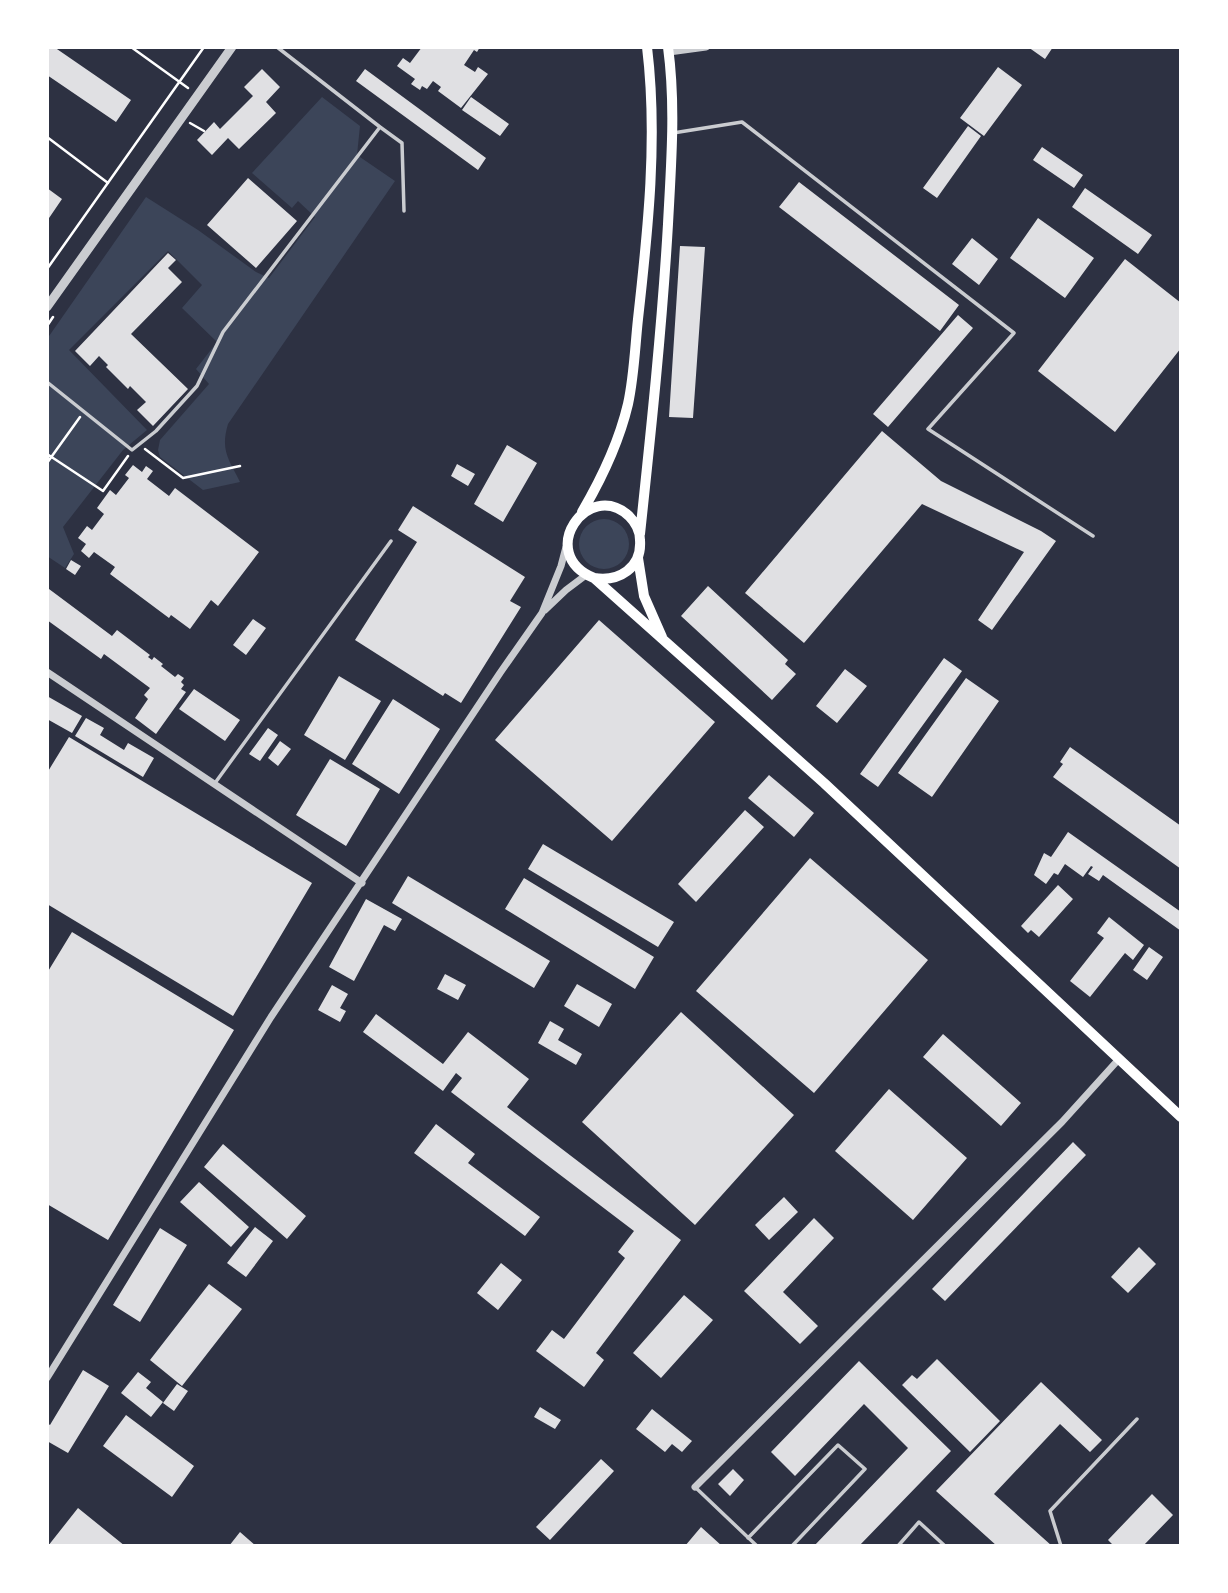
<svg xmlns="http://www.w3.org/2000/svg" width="1228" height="1593" font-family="Manrope,sans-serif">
  <rect width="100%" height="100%" fill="#2d3142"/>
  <path fill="#3c4559" d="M322 97 360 126 357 155 395 181 228 424C220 451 229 459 240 482L203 490 160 457 158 450 160 440 209 384 196 369 217 342 182 308 202 285 168 251 69 350 147 430 123 450 63 527 74 554 65 568 47 556V339L146 197 198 230 256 272 269 278 315 217 298 201 292 208 252 173Z
    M579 544a25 25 0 1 1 50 0a25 25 0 1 1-50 0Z"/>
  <path fill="#e0e0e3" d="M47 47H54L131 100 116 122 47 75Z
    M422 47H480L477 52 474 50 464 65 475 72 478 67 488 74 461 108 438 91 441 87 433 81 427 89 422 86 420 90 411 84 415 79 397 66 403 58 410 63Z
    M1028 47H1053L1045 59Z
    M998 67 1022 85 984 136 960 118Z
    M262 69 280 87 266 102 276 113 239 149 228 138 212 155 197 140 214 122 220 129 253 96 244 87Z
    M365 69 486 158 478 170 356 81Z
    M471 97 509 124 500 136 462 110Z
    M968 126 981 136 937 198 923 188Z
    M1042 147 1083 175 1074 188 1033 160Z
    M248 178 297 221 256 268 207 225Z
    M799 182 959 305 940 331 779 207Z
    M47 188 62 199 47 221Z
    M1085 188 1152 235 1138 254 1072 207Z
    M1038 218 1094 258 1065 298 1010 258Z
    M972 238 998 259 979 285 952 264Z
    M680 246 705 247 693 418 669 417Z
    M168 253 176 260 168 268 182 282 131 334 188 389 153 426 137 410 146 402 130 386 128 389 106 367 108 365 99 356 90 366 75 351Z
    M1125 259 1181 303V348L1115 432 1038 371Z
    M958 315 973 328 888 427 873 414Z
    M882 431 941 481 1041 531 1056 541 992 630 978 620 1024 552 922 504 804 643 745 593Z
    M507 445 537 463 503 522 474 504Z
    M457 464 475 474 468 486 451 476Z
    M133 465 142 472 146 466 153 471 147 479 169 496 175 488 259 552 218 606 211 600 190 629 171 615 169 618 110 574 115 567 94 552 89 558 81 551 86 544 78 538 87 526 92 530 104 514 97 508 110 490 116 495 129 478 125 475Z
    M413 506 525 577 510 601 521 607 461 703 445 693 443 696 355 640 417 542 398 530Z
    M71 560 81 566 75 575 66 569Z
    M708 586 788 660 785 664 796 674 772 700 681 616Z
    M49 589 112 636 117 630 150 655 148 657 152 660 154 657 163 664 161 666 175 677 178 674 184 678 181 682 184 685 181 689 186 692 156 734 135 718 148 699 144 695 150 688 104 654 101 659 47 620V593Z
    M253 619 266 628 246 655 233 645Z
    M599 620 715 722 612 841 495 740Z
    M944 658 962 671 878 787 860 774Z
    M845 669 867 686 837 723 816 706Z
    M339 676 381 701 345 760 304 735Z
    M966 678 999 701 932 797 898 773Z
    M194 689 240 720 225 741 179 709Z
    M47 696 82 716 72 733 47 719Z
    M393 699 440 729 399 794 352 764Z
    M86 718 104 728 100 735 124 750 128 743 154 758 143 777 75 736Z
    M268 728 278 735 260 761 249 754Z
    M69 737 312 883 233 1016 47 904V773Z
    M280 741 291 749 278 766 268 758Z
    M1070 747 1181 826V869L1053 777 1063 764 1060 762Z
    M330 759 380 789 346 846 296 815Z
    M769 775 814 813 794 837 748 798Z
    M745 810 764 827 696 902 678 884Z
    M1068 832 1181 912V931L1103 875 1099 881 1088 874 1093 867 1091 866 1083 877 1065 864 1058 875 1054 873 1046 884 1034 875 1044 853 1051 857Z
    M543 844 674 922 658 947 528 869Z
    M810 858 928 960 814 1093 696 991Z
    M408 876 550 961 534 988 392 903Z
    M524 878 654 957 635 989 505 909Z
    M1058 885 1073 899 1039 937 1031 930 1028 933 1021 926Z
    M366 899 402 919 395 931 384 925 354 981 329 967Z
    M1109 917 1144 945 1133 960 1125 953 1090 997 1070 981 1104 938 1097 933Z
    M72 932 234 1030 108 1240 47 1204V973Z
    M1149 947 1163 957 1147 980 1133 970Z
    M445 974 466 985 458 1000 437 989Z
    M577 984 612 1004 599 1027 564 1006Z
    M332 985 348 994 340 1008 346 1011 340 1022 318 1010Z
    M681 1012 794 1115 695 1225 582 1122Z
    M376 1014 443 1064 468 1032 529 1079 507 1107 681 1240 596 1353 604 1360 584 1387 536 1351 552 1330 564 1339 625 1258 618 1252 634 1231 451 1092 462 1078 456 1073 443 1091 363 1032Z
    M550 1021 564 1029 558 1040 582 1054 576 1065 538 1043Z
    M943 1034 1021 1103 1001 1126 923 1057Z
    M889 1089 967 1158 913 1220 835 1151Z
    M436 1124 475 1154 468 1163 540 1217 525 1236 414 1153Z
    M1073 1142 1086 1155 945 1301 932 1289Z
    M223 1144 306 1216 287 1239 204 1167Z
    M199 1182 249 1227 231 1247 180 1202Z
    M784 1197 798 1212 769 1240 755 1225Z
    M814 1218 834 1238 783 1292 818 1326 800 1344 744 1291Z
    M255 1227 273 1241 246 1277 227 1263Z
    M160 1228 187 1245 140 1322 113 1305Z
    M1139 1247 1156 1264 1128 1293 1111 1277Z
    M501 1263 522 1280 498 1310 477 1293Z
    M209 1284 242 1309 182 1386 150 1360Z
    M684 1295 713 1320 661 1378 633 1353Z
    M937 1359 1000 1421 970 1452 902 1385 912 1375 917 1379Z
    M859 1361 951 1451 859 1546H814L908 1448 864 1404 795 1476 771 1452Z
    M83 1370 109 1386 68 1453 47 1441V1423L50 1425Z
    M138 1372 151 1382 146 1388 163 1402 151 1417 121 1393Z
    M1041 1382 1102 1440 1090 1452 1060 1424 994 1494 1052 1546H997L936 1491Z
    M177 1384 188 1391 174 1411 163 1403Z
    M540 1407 561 1420 555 1429 534 1417Z
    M652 1409 692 1441 682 1452 672 1444 665 1452 636 1429Z
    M126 1415 194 1466 172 1497 103 1446Z
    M601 1459 614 1471 550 1540 536 1527Z
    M733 1469 744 1480 730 1496 718 1484Z
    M1152 1494 1173 1515 1143 1546H1114L1108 1540Z
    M78 1508 125 1546H48Z
    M701 1527 722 1546H685Z
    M240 1532 256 1546H229Z"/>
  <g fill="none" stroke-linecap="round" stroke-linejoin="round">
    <path stroke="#fff" stroke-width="2.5" d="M131 47 188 88
      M190 123 204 131
      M47 137 108 183
      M47 269 204 47
      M47 326 53 317
      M145 449 183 478 240 466
      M47 454 103 491 128 456
      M47 463 80 417"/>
    <path stroke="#caccd0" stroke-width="3.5" d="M277 47 380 127
      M673 133 742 122 1014 333 928 429 1093 536
      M47 382 132 450 156 431 197 386 223 332 380 127 402 143 404 211
      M215 783 391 541
      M695 1487 757 1546
      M748 1538 838 1445 865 1469 792 1546
      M898 1546 919 1522 945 1546
      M1061 1546 1050 1511 1137 1419"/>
    <path stroke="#caccd0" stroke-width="7" d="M669 52 706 47
      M545 610 566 590 586 575
      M47 672 362 883
      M47 1378 271 1017 500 673 542 613 561 566 566 547
      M695 1487 1062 1122 1119 1059"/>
    <path stroke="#caccd0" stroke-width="9" d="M47 307 232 47"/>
    <path stroke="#fff" stroke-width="10" d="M582 512C602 478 619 442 628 404 634 377 635 347 638 319 648 230 658 137 647 47
      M640 534C651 431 662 327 668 224 671 165 676 106 668 47
      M638 558 644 596 662 637
      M594 578C619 582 642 568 640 540 640 530 635 522 629 516 588 478 535 554 594 578L824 783 1181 1117"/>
  </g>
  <rect width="1228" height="1593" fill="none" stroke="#ffffff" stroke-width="98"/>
</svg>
